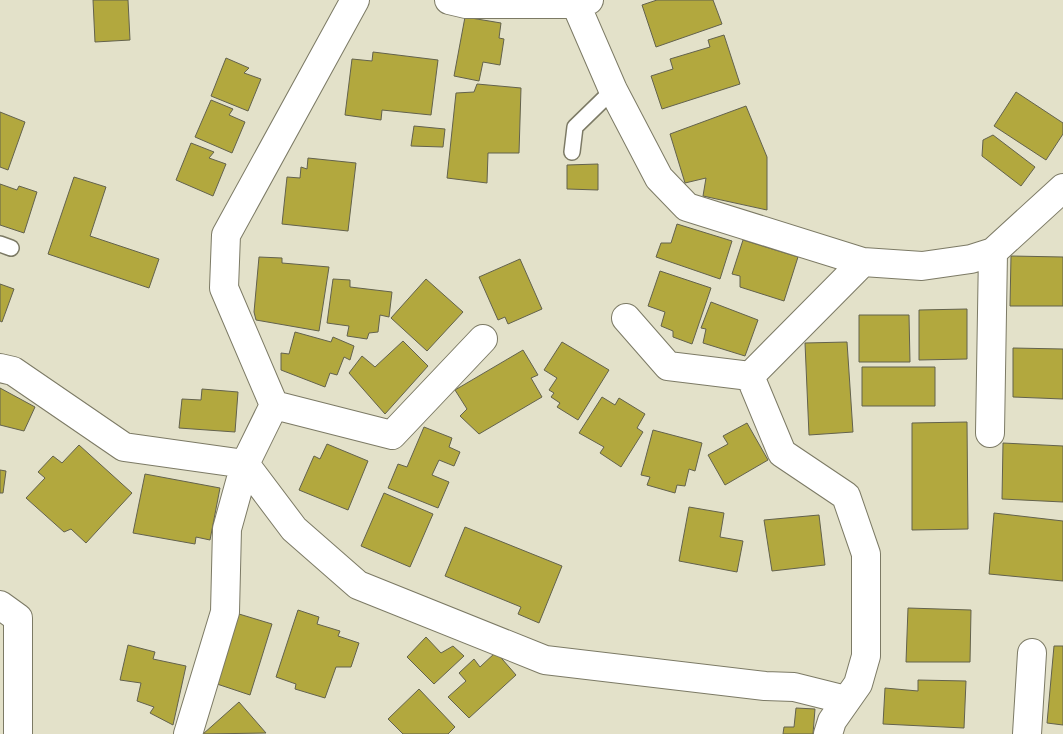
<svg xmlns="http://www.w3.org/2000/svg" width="1063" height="734" font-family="'Space Grotesk',sans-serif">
  <rect width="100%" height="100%" fill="#e3e1c9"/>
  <path fill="#b2a83e" stroke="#63624d" d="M93 0H128L130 40 95 42Z
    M657 0H713L722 24 656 47 642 5Z
    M465 17 501 23 499 38 504 39 500 65 483 62 479 81 454 76Z
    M724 35 740 84 662 109 651 76 673 69 670 59 710 47 708 40Z
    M373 52 438 60 431 115 382 110 381 120 345 115 352 59 372 61Z
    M226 58 249 68 244 73 261 79 248 111 211 96Z
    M477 84 521 88 519 153H488L487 183 447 178 456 93 474 92Z
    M1016 92 1063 123V134L1046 160 994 126Z
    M211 100 233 109 229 115 245 122 232 153 195 137Z
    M746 106 767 157V210L703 196 706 178 685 183 670 134Z
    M0 112 25 122 8 170 0 167Z
    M414 126 445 129 443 147 411 146Z
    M993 135 1035 167 1021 186 982 156 983 140Z
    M191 143 214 152 209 158 226 164 213 196 176 180Z
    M308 158 356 163 348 231 282 224 287 177 300 178 301 167 307 169Z
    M598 164V190L567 189V165Z
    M74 177 106 187 90 236 159 259 149 288 48 254Z
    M0 184 17 190 19 186 37 192 24 233 0 225Z
    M677 224 732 241 720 279 656 257 661 243H671Z
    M743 240 798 257 784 301 740 287V276L732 274Z
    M1011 256 1063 257V306H1010Z
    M259 257 282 258V263L329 267 319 331 256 320 254 312Z
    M520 259 542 309 508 324 505 317 498 320 479 277Z
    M660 271 711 288 692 344 673 337V331L661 326 665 312 648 306Z
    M333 279 350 280V287L392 292 389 317 380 315 378 332 369 333 367 339 347 336 349 326 327 323Z
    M426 279 463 312 427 351 391 318Z
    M0 284 14 289 2 322 0 321Z
    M711 302 758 320 745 356 703 343 706 329 701 328Z
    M967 309V359L919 360V310Z
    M859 315H909L910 362H859Z
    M295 332 331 342 333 337 354 346 350 360 344 357 337 375 330 373 325 387 281 370V353L289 354Z
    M403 341 428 366 385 414 349 373 362 356 375 367Z
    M562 342 609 370 578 420 557 407 560 403 551 397 554 393 549 390 557 378 544 370Z
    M847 342 853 432 809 435 805 343Z
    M1013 348 1063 349V399L1013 397Z
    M523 350 538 375 531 378 542 397 479 434 460 416 467 409 455 390Z
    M862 367H935V406H862Z
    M0 388 35 407 24 431 0 425Z
    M202 389 238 392 235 432 179 428 182 399 201 400Z
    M602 397 615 405 619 398 645 414 637 428 643 432 621 467 600 453 604 447 579 433Z
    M967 422 968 529 912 530V423Z
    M747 423 768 460 725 485 708 455 728 444 723 436Z
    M424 427 452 438 449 447 460 452 454 466 439 460 432 475 449 482 438 508 388 488 398 464 407 467Z
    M653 430 702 443 695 471 689 469 685 486 677 485 675 493 647 485 650 477 641 475Z
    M1003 443 1063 446V502L1002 499Z
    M327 444 368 461 348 510 299 490 314 456 320 459Z
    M79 445 132 493 86 543 71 529 64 532 26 498 45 478 38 472 53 456 62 463Z
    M0 470 6 471 3 493H0Z
    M145 474 220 488 210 540 196 537 195 544 133 533Z
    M384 493 433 514 410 567 361 546Z
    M689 507 724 513 720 537 743 541 737 572 679 561Z
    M994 513 1063 521V581L989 574Z
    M819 515 825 565 772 571 764 520Z
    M465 527 562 566 539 623 518 614 521 607 445 576Z
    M908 608 971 610 970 662H906Z
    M298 610 319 617 317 624 340 631 338 636 359 643 351 667H336L325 698 295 689 296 684 276 677Z
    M239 614 272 624 250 695 217 684Z
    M426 637 441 653 453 646 464 656 434 684 407 657Z
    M128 645 155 652 153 659 186 666 173 725 150 713 154 707 137 701 141 683 120 680Z
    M1054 646H1063V725L1047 723Z
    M496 652 516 675 469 718 448 697 466 681 459 673 474 659 480 667Z
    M918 680 966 681 964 728 883 724 885 688 918 691Z
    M419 689 455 727 448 734H403L388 719Z
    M239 702 266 733 203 734Z
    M796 708 815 709 813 734H783L784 727H794Z"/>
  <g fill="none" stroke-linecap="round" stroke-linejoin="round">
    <defs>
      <path id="lane" d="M572 152 575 127 613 90
        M0 244 11 248"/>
      <path id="street" d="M355 0 226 235 224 288 274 405 245 464 294 529 358 585 545 660 765 686 794 687 846 700
        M449 0 466 4H575L589 0
        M574 0 613 90 659 178 687 207 863 262 922 266 971 259 993 252 1063 188
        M626 318 668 366 750 376
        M0 368 13 371 124 447 245 464 227 529 225 612 188 734
        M274 405 392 435 483 339
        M990 433 993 252
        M0 605 18 618V734
        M828 734 832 721 858 684 866 656V554L846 496 782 453 750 376 863 262
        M1027 734 1032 653"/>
    </defs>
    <use href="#lane" stroke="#7c7a65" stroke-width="18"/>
    <use href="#street" stroke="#7c7a65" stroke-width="30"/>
    <use href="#lane" stroke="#fff" stroke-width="15"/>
    <use href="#street" stroke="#fff" stroke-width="28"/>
  </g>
</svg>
